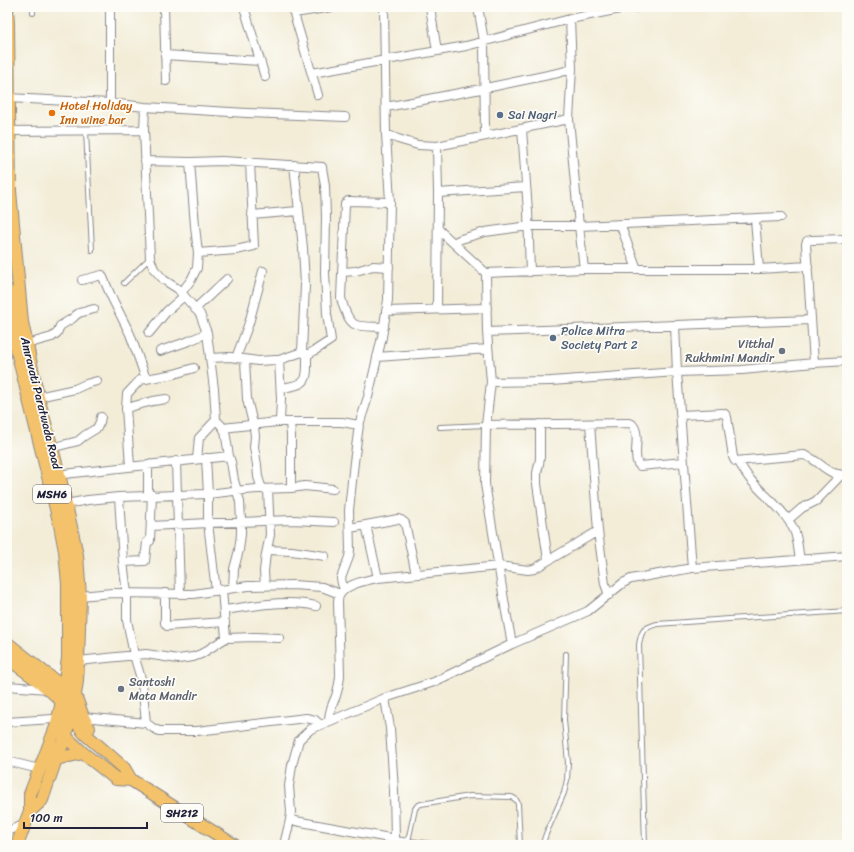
<svg xmlns="http://www.w3.org/2000/svg" width="854" height="852" font-family="Sriracha,sans-serif">
  <rect width="100%" height="100%" fill="#fdfcf7"/>
  <filter id="ink" filterUnits="userSpaceOnUse"><feTurbulence type="fractalNoise" baseFrequency=".025" numOctaves="2"/><feDisplacementMap in="SourceGraphic" scale="8" xChannelSelector="R" yChannelSelector="G"/><feConvolveMatrix kernelMatrix="1 2 1 2 8 2 1 2 1" color-interpolation-filters="sRGB"/></filter>
  <filter id="wash" filterUnits="userSpaceOnUse"><feTurbulence type="fractalNoise" baseFrequency=".012" numOctaves="4" result="noise"/><feDisplacementMap in="SourceGraphic" scale="16" xChannelSelector="R" yChannelSelector="G"/><feGaussianBlur stdDeviation="0.9" result="paint"/><feColorMatrix in="noise" values="0 0 0 0 0 0 0 0 0 0 0 0 0 0 0 0 0 1.4 0 .05"/><feComposite in="paint" operator="in"/></filter>
  <g filter="url(#wash)">
    <rect width="100%" height="100%" fill="#f3edd8"/>
  </g>
  <g filter="url(#ink)">
    <g fill="none" stroke-linecap="round" stroke-linejoin="round">
      <defs>
        <path id="service" d="M33 7V13
          M86 131 92 250
          M124 283 150 258
          M440 427 486 425
          M395 839 439 845
          M408 841 415 809 417 806 421 804 470 796 511 797C515 798 517 800 518 804L520 845
          M543 845 544 840 546 834 564 793 567 780 568 763 564 720 566 654
          M645 845 639 645C641 631 643 628 657 624L847 611"/>
        <path id="minor" d="M164 7 166 81
          M244 7 265 77
          M292 7 318 95
          M430 7 437 51
          M478 7 484 41 485 136
          M294 13 332 7
          M570 19 572 69 569 119 579 226 584 269
          M165 55 260 61
          M312 73 466 46 570 19 620 9 639 7
          M7 98 110 103 145 107 247 113 345 117
          M110 103V7
          M145 107 144 130 150 258 154 269 164 280 178 289 200 314 207 333 214 389 216 420 199 438 197 459
          M386 107 486 88 558 73 572 69
          M522 129 528 211 530 272
          M7 131 144 130
          M386 134 398 139 418 145 437 146 569 119
          M145 161 190 162 222 161 256 163 322 167 325 186 326 217 325 273 327 314 331 340 314 351 307 355 302 352 279 360H275L258 361 230 357 210 358
          M294 165 303 248 305 285 302 352
          M438 193 526 187
          M252 215 298 211
          M755 219 759 269
          M620 224 637 269
          M438 229 486 273
          M453 243 461 239 485 232 529 226H579L781 217
          M198 253 236 250 254 246 250 162
          M342 272 356 271 373 266 389 267
          M82 280 102 275 111 296 130 334 146 379
          M181 293 191 280 197 268 198 253 195 226 190 162
          M195 309 227 279
          M437 309 438 193 437 146
          M386 311 487 308
          M675 325 677 372 692 568
          M384 327C376 326 361 328 354 324 347 319 343 306 341 298L345 204 348 201 390 202
          M487 332 811 320
          M149 333 167 311 184 296
          M23 345 52 337 57 333 60 326 73 318 76 315 79 313 94 309
          M160 351 189 341 207 333
          M377 357 488 349
          M236 358 249 323 263 271
          M245 360 247 399 254 428 255 436 254 447 257 465 258 477 262 489
          M279 360 281 399 280 422
          M814 363 806 244 807 241 811 240 847 239
          M491 382 551 381 677 372 742 370 814 363 847 361
          M281 388C309 384 307 382 307 355
          M38 397 75 389 86 384 97 381
          M126 408 153 401 166 399
          M681 415 723 413 725 414 727 417 733 457 735 461 804 455C822 461 824 475 847 475
          M216 420 221 425 225 431 229 456 231 462 234 480 240 502 241 521V534L239 550 234 569 233 588
          M290 422 291 435V488
          M540 424V459L537 473V484L548 560
          M590 424 598 531 605 584 609 595
          M486 425 629 423 632 424C642 435 632 452 638 464L640 466 684 462
          M223 428 277 422H342L359 425
          M51 448 78 441 84 436 97 428 100 422 101 417
          M206 458 208 494V523L216 591
          M176 461 180 593
          M738 461C742 467 745 473 750 479 764 496 785 510 794 530 798 539 798 550 800 560
          M148 464V496
          M130 466 126 408 127 394 140 380 174 374 194 368
          M55 475 229 456
          M119 497 123 562 127 593V620L134 655 142 682 146 723 153 728 159 731H197L306 718 315 720 321 725
          M66 504 88 500 119 497 148 496 208 494 233 491 257 489 291 488 305 486 333 489
          M788 520 802 508 816 501 841 475
          M366 525 378 578
          M151 526 208 523 293 520 334 522
          M350 528 398 519 401 520 405 523 416 574
          M267 550 292 551 325 556
          M123 562 145 561 147 542 150 541 152 495
          M265 586 264 571 266 554 270 535 268 489
          M344 589 342 584 341 578 349 557 350 550 349 510 354 462 359 425 368 397 382 337 388 300 390 202 386 134 384 7
          M222 590 226 638
          M165 593V623L167 626 225 622
          M80 596 112 593 193 594 248 586 293 585 322 587 340 594
          M224 610C254 606 286 599 316 606
          M512 644 506 612 485 484 486 425 491 382 487 332 486 273 584 269H759L808 266
          M78 661 146 654 178 659 193 657 201 654 226 638 255 637 279 638
          M7 686 48 689
          M385 698 390 728 394 791 395 839V845
          M83 717 146 723
          M329 721C329 712 332 705 336 696 338 689 340 681 340 674L338 602C338 599 339 595 341 593 347 584 367 580 378 578L499 566 528 570 534 569 598 531
          M7 722 53 719
          M7 761 39 769
          M290 820 395 839
          M7 831 24 825
          M284 845 290 820 291 812 289 786 292 765 299 740 304 735 311 729 385 698 434 682 512 644 579 615 588 611 623 583 631 579 692 568 847 556"/>
        <path id="primary" d="M7 7 8 25 10 191 22 322 38 397 59 474 71 527 77 555 80 596 78 661 77 681 75 695 70 712 66 736 56 759 42 800 30 811
          M7 290 9 310 16 347 60 525 65 551 68 584V658L64 688 62 702 56 727 30 794V811L17 845
          M7 643 64 688 75 695 83 717 89 728
          M7 658C26 672 48 686 63 703 72 713 77 724 85 734L124 768 131 780 234 845
          M60 731 83 753 116 779 131 780
          M56 759 83 753"/>
      </defs>
      <use href="#service" stroke="#8a888a" stroke-width="6"/>
      <use href="#minor" stroke="#8a888a" stroke-width="10"/>
      <use href="#primary" stroke="#8a888a" stroke-width="14"/>
      <use href="#service" stroke="#fff" stroke-width="4"/>
      <use href="#minor" stroke="#fff" stroke-width="8"/>
      <use href="#primary" stroke="#f4c26a" stroke-width="12"/>
    </g>
  </g>
  <circle fill="#e8710a" stroke="#fdfcf7" stroke-width="1.5" cx="52" cy="113" r="4"/>
  <g fill="#5c6f8a" stroke="#fdfcf7" stroke-width="1.5">
    <circle cx="500" cy="115" r="4"/>
    <circle cx="553" cy="338" r="4"/>
  </g>
  <g fill="#6b7280" stroke="#fdfcf7" stroke-width="1.5">
    <circle cx="782" cy="351" r="4"/>
    <circle cx="121" cy="689" r="4"/>
  </g>
  <g text-anchor="middle" dominant-baseline="central" stroke-width="3.5" stroke-linejoin="round" paint-order="stroke">
    <g fill="#fdfcf7" stroke="#646373" stroke-width="1">
      <rect x="33" y="485" width="38" height="18" rx="3"/>
      <rect x="161" y="804" width="42" height="18" rx="3"/>
    </g>
    <g font-size="11" font-weight="bold" fill="#22223b">
      <text x="52" y="494">MSH6</text>
      <text x="182" y="813">SH212</text>
    </g>
    <g font-size="12" fill="#c56008" stroke="#fdfcf7" text-anchor="start">
      <text x="60" y="106">Hotel Holiday<tspan x="60" dy="14">Inn wine bar</tspan></text>
    </g>
    <g font-size="12" fill="#4e5e75" stroke="#fdfcf7" text-anchor="start">
      <text x="508" y="115">Sai Nagri</text>
      <text x="561" y="331">Police Mitra<tspan x="561" dy="14">Society Part 2</tspan></text>
    </g>
    <g font-size="12" fill="#5b616d" stroke="#fdfcf7" text-anchor="end">
      <text x="774" y="344">Vitthal<tspan x="774" dy="14">Rukhmini Mandir</tspan></text>
      <text x="129" y="682" text-anchor="start">Santoshi<tspan x="129" dy="14">Mata Mandir</tspan></text>
    </g>
    <g font-size="12" fill="#22223b" stroke="#fdfcf7">
      <text transform="translate(41 403) rotate(76)">Amravati Paratwada Road</text>
    </g>
  </g>
  <rect width="854" height="852" fill="none" stroke="#fdfcf7" stroke-width="24"/>
  <path d="M24 822v6h123v-6" fill="none" stroke="#22223b" stroke-width="2"/>
  <text x="30" y="822" font-size="12" fill="#22223b" stroke="#fdfcf7" stroke-width="3" paint-order="stroke">100 m</text>
</svg>
